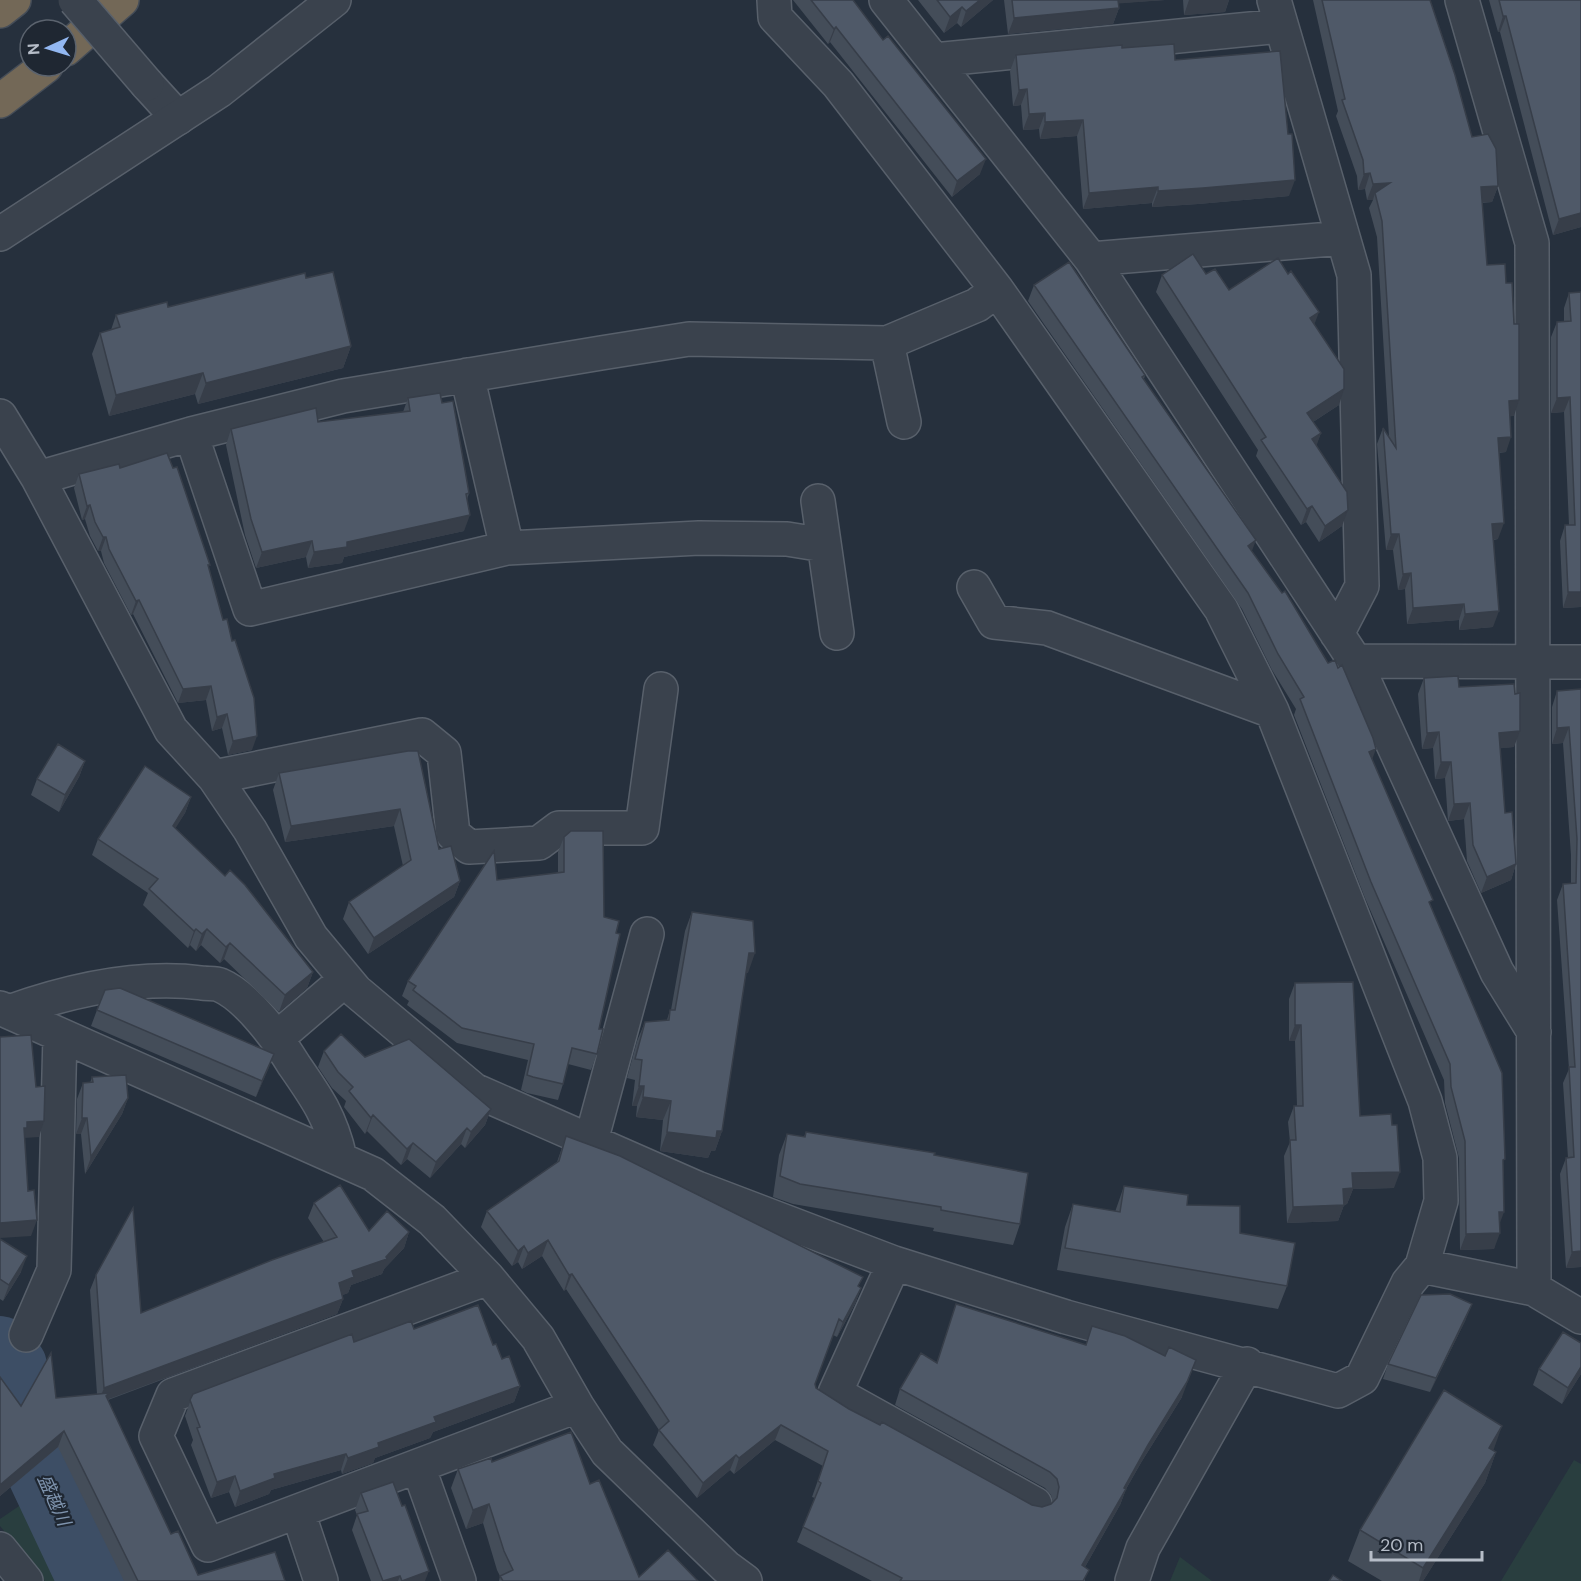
<svg xmlns="http://www.w3.org/2000/svg" width="1581" height="1581" font-family="'DM Sans','Noto Sans JP',sans-serif">
  <rect width="100%" height="100%" fill="#26303d"/>
  <path fill="#293e3f" d="M1574 1460 1581 1464V1581H1501Z
    M22 1504 52 1536 77 1581H45L0 1526V1519Z
    M1180 1557 1212 1581H1170Z"/>
  <g fill="none" stroke-linecap="round" stroke-linejoin="round">
    <path stroke="#3d4e65" stroke-width="66" d="M0 1349 14 1366 33 1452 40 1473 91 1581"/>
    <defs>
      <path id="minor" d="M886 0 1091 259 1355 661 1497 972 1534 1032
        M1274 0 1354 275 1362 586 1337 634
        M1462 0 1532 243 1534 1289
        M934 60 1281 26
        M147 84 178 118
        M1091 259 1343 238
        M887 343 904 422
        M467 375 507 548
        M0 416 38 478 171 730 214 777 250 830 311 937 356 991 474 1090 697 1188 894 1263 1066 1317 1338 1391 1362 1378 1408 1283 1422 1266 1441 1201 1440 1158 1425 1101 1272 711 1221 609 997 290 838 84 775 17 774 0
        M191 434 250 609 507 548 699 538 787 539 824 545
        M38 478 191 434 343 396 601 353 689 339 887 343 977 305 997 290
        M818 501 837 633
        M974 587 994 622 1047 628 1272 711
        M1355 661 1581 662
        M214 777 422 735 444 753 453 834 469 847 539 843 559 828H642L661 689
        M0 1008 373 1174 432 1220 488 1278 538 1338 577 1406 607 1452 726 1567 745 1581
        M9 1012C68 991 138 975 202 983 207 984 215 983 220 985 248 997 278 1039 294 1065 317 1098 331 1118 340 1158
        M277 1038 346 979
        M591 1141 647 934
        M894 1263 835 1393 1035 1504
        M1422 1266 1534 1289 1581 1317
        M488 1278 173 1395 156 1436 208 1545 577 1406
        M26 1335 54 1270 60 1035
        M418 1466 459 1581
        M298 1512 321 1581
        M0 1549 26 1581
        M1132 1581 1143 1548 1247 1364"/>
      <path id="tertiary" d="M0 234 219 91 334 0"/>
      <path id="motorway" d="M0 11 14 0
        M66 49 122 0
        M0 101 46 66"/>
    </defs>
    <use href="#minor" stroke="#58606b" stroke-width="36"/>
    <use href="#tertiary" stroke="#58606b" stroke-width="36"/>
    <use href="#motorway" stroke="#454d58" stroke-width="36"/>
    <use href="#minor" stroke="#3a424d" stroke-width="33"/>
    <use href="#tertiary" stroke="#3a424d" stroke-width="33"/>
    <use href="#motorway" stroke="#736857" stroke-width="33"/>
    <defs>
      <path id="minor-bridge" d="M75 0 147 84"/>
    </defs>
    <use href="#minor-bridge" stroke="#58606b" stroke-width="36" stroke-linecap="butt"/>
    <use href="#minor-bridge" stroke="#3a424d" stroke-width="33"/>
  </g>
  <path fill="#444d59" d="M793 0H853L883 40 980 174 952 197 830 42 828 44Z
    M918 0H993L961 27 957 23 944 33Z
    M1004 0H1165L1119 3V8L1113 24 1008 34Z
    M1183 0H1229L1225 12 1184 15Z
    M1313 0H1430L1472 137 1498 186 1492 202 1482 203 1487 265 1514 416H1510L1506 452 1499 453 1498 539 1494 540 1493 627 1459 630V620L1407 624 1405 589 1398 590 1393 550H1386L1377 444 1383 428 1389 437 1377 237 1369 208 1373 200H1367L1365 189 1358 190 1357 176 1336 116 1338 111Z
    M1489 0H1581V227L1553 235 1500 32H1498Z
    M1122 48 1175 60 1289 196 1198 204 1152 207V203L1083 209 1077 136 1040 139 1039 129 1023 130 1021 105 1013 106 1010 71 1016 55Z
    M1162 275 1229 290 1314 324 1339 405 1313 422 1321 433 1316 445 1342 526 1319 542 1306 522 1301 525 1256 456 1258 450 1156 292Z
    M306 278 351 346 343 368 198 404 195 394 109 416 92 354 100 333 111 330 116 315 168 307Z
    M1034 285 1145 375 1144 379 1252 552 1372 759 1430 906 1503 1166 1499 1224 1494 1249 1460 1250 1459 1158 1445 1103 1444 1080 1365 898 1294 715 1296 709 1272 670 1242 609 1028 301Z
    M1581 292V607L1563 608 1560 541 1565 525H1569L1564 412 1551 413V337L1557 322 1564 321V308L1569 293Z
    M408 398 442 403 469 493 467 500 464 531 344 557 342 563 308 568 306 557 256 568 245 535 226 445 231 429 318 422 403 412Z
    M120 468 209 568 252 750 228 755 222 728 212 731 206 700 178 703 133 614 131 615 104 563 101 551H98L90 536 85 519 82 520 74 488 79 474Z
    M1424 678 1459 687 1514 747 1500 748 1505 813 1516 864 1511 880 1481 893 1467 861 1464 819 1448 821 1445 778 1435 779 1433 748 1422 749 1418 694Z
    M1581 689V1267L1566 1268 1560 1174 1566 1158H1568L1563 1083 1569 1069 1557 900 1563 884H1571V855L1563 743 1552 744V707L1557 691Z
    M408 751 439 849 460 881 454 897 368 954 343 919 349 902 403 866 394 826 285 842 273 790 279 773Z
    M85 761 79 777 59 812 31 795 37 779Z
    M191 797 185 813 175 828 313 972 307 988 279 1012 224 959 220 963 201 945 196 951 190 945 188 948 143 905 148 893 92 855 98 839Z
    M564 837 604 917 616 933 599 1029 597 1054 591 1070 568 1064 563 1084 558 1100 527 1093 521 1090 528 1060 457 1043 407 1005 409 1001 402 996 408 981 497 880 558 873V852Z
    M692 912 748 973H746L722 1131 715 1151H711L708 1158 660 1151 663 1120 636 1117 637 1106H632L635 1080 627 1078 637 1041 645 1022 667 1020 670 1010H671L685 931Z
    M1295 983 1360 1116 1394 1188 1353 1189 1347 1204 1344 1205 1338 1221 1287 1223 1284 1156 1290 1142 1288 1122 1294 1106H1297L1295 1041H1289V999Z
    M97 1010 274 1054 256 1097 91 1026Z
    M324 1051 365 1057 491 1109 485 1125 465 1148 461 1144 430 1178 407 1159 401 1165 367 1131 365 1134 344 1107 346 1101 332 1088 318 1067Z
    M92 1077 128 1098 122 1114 85 1174 81 1134H76L77 1099 83 1083H90Z
    M806 1132 934 1155 1020 1224 1013 1245 933 1231 934 1228 793 1204 773 1197 779 1155 787 1134 804 1137Z
    M566 1136 861 1288 855 1304 837 1337 833 1335 815 1384 816 1388 849 1409 1032 1505 1042 1507 1051 1504 1053 1502 1051 1495 1045 1488 895 1405 900 1389 937 1362 956 1304 1182 1397 1142 1461 1126 1489 1120 1505 1085 1567V1581H872L797 1542 815 1498 812 1497 823 1466 775 1440 734 1474 730 1470 697 1498 653 1445 659 1430 566 1289 564 1291 542 1256 522 1269 518 1262 512 1266 481 1227 487 1211 557 1162Z
    M1124 1186 1187 1205 1240 1233 1287 1286 1278 1309 1057 1270 1065 1227 1073 1204 1115 1212Z
    M314 1203 369 1231 409 1232 404 1248 384 1269 382 1274 351 1285 348 1293 342 1295 343 1299 337 1314 108 1400 171 1534 198 1575 285 1581H124L58 1447 0 1496V1377L21 1406 56 1398 97 1394 90 1290 96 1275 141 1313 324 1242 308 1218Z
    M0 1239 21 1272 3 1301 0 1299Z
    M1466 1319 1430 1392 1383 1379 1388 1364Z
    M414 1329 493 1345 520 1386 514 1402 433 1432 430 1438 375 1458 373 1463 342 1474 341 1470 271 1490 269 1494 235 1507 229 1492 211 1498 191 1445 193 1440 185 1416 193 1394 354 1342Z
    M1539 1369 1581 1374 1562 1404 1533 1385Z
    M1493 1451 1496 1452 1485 1483 1423 1581H1382L1348 1561 1360 1530Z
    M492 1462 590 1484 639 1577 698 1581H499L500 1576 497 1570 483 1523 466 1529 451 1488 458 1469Z
    M361 1493 425 1581H371L352 1530 357 1515 355 1510Z"/>
  <path fill="#373e49" d="M980 0H993L961 27 966 11Z
    M1113 0H1165L1112 4Z
    M1189 0H1229L1225 12 1184 15Z
    M962 7 957 23 944 33 950 17Z
    M1119 8 1113 24 1008 34 1014 18Z
    M1503 16H1506L1500 32H1498Z
    M836 27 830 42 828 44 834 29Z
    M1027 89 1021 105 1013 106 1019 90Z
    M1045 113 1039 129 1023 130 1029 114Z
    M1083 120 1077 136 1040 139 1045 122Z
    M986 159 980 174 952 197 957 181Z
    M1370 173 1365 189 1358 190 1364 174Z
    M1295 180 1289 196 1198 204 1152 207 1158 191Z
    M1390 183 1375 193 1373 200H1367L1373 184Z
    M1498 186 1492 202 1475 203 1481 187Z
    M1158 187 1152 203 1083 209 1089 193Z
    M1581 213V227L1553 235 1559 219Z
    M1319 312 1313 328 1310 318Z
    M351 346 343 368 198 404 206 383Z
    M203 373 195 394 109 416 116 395Z
    M1344 389 1339 405 1302 429 1307 413Z
    M1570 397 1564 412 1551 413 1557 398Z
    M1519 400 1514 416 1503 417 1509 401Z
    M1321 433 1315 450 1312 439Z
    M1511 437 1506 452 1492 453 1498 438Z
    M90 505 85 519 82 520 87 506Z
    M1312 506 1306 522 1301 525 1307 509Z
    M1348 510 1342 526 1319 542 1325 526Z
    M470 515 464 531 344 557 342 563 308 568 314 552 347 542Z
    M1504 523 1498 539 1487 540 1492 524Z
    M1391 534H1399L1393 550H1386Z
    M103 537H106L101 551H98Z
    M1256 540 1250 556 1248 546Z
    M312 541 306 557 256 568 262 552Z
    M1411 573 1405 589 1398 590 1403 574Z
    M1568 592H1581V607L1563 608Z
    M139 600 133 614 131 615 136 601Z
    M1464 604 1459 620 1407 624 1413 608Z
    M1499 611 1493 627 1459 630 1465 614Z
    M211 686 206 700 178 703 183 689Z
    M227 714 222 728 212 731 217 717Z
    M1569 727 1563 743 1552 744 1557 728Z
    M1520 731 1514 747 1493 749 1499 733Z
    M1439 732 1433 748 1422 749 1427 733Z
    M257 736 252 750 228 755 233 741Z
    M1376 749 1370 765 1369 752Z
    M85 761 79 777 59 812 65 795Z
    M1441 762H1451L1445 778 1435 779Z
    M191 797 185 813 167 842 173 826Z
    M1470 803 1464 819 1448 821 1454 804Z
    M400 809 394 826 285 842 291 826Z
    M1516 864 1511 880 1481 893 1487 877Z
    M460 881 454 897 368 954 374 938Z
    M196 929 190 945 188 948 194 931Z
    M207 929 201 945 196 951 202 934Z
    M230 943 224 959 220 963 226 947Z
    M749 953H755L748 973 742 972Z
    M313 972 307 988 279 1012 285 995Z
    M1295 1025H1301L1295 1041H1289Z
    M274 1054 268 1070 256 1097 262 1081Z
    M639 1086H644L637 1106H632Z
    M643 1097 671 1101 663 1120 636 1117Z
    M128 1098 122 1114 85 1174 91 1157Z
    M491 1109 485 1125 465 1148 471 1132Z
    M373 1115 367 1131 365 1134 371 1118Z
    M82 1118H87L81 1134H76Z
    M44 1121 39 1137 24 1138 18 1144 27 1122Z
    M467 1128 461 1144 430 1178 436 1162Z
    M717 1131H722L715 1151H711L708 1158 660 1151 667 1132Z
    M413 1143 407 1159 401 1165 407 1149Z
    M1400 1172 1394 1188 1353 1189 1347 1204 1344 1205 1338 1221 1287 1223 1293 1207 1343 1189 1352 1173Z
    M1499 1212H1504L1498 1228Z
    M37 1220 31 1236 0 1238V1223Z
    M409 1232 404 1248 384 1269 382 1274 351 1285 348 1293 333 1299 339 1283 352 1271 386 1257Z
    M1500 1233 1494 1249 1460 1250 1466 1234Z
    M548 1240 542 1256 522 1269 528 1253Z
    M524 1246 518 1262 512 1266 518 1251Z
    M1581 1251V1267L1566 1268 1572 1252Z
    M27 1256 21 1272 3 1301 9 1285Z
    M572 1274 566 1289 564 1291 569 1275Z
    M861 1288 855 1304 837 1337 843 1322Z
    M343 1299 337 1314 98 1403 104 1388Z
    M1472 1304 1466 1319 1430 1392 1436 1378Z
    M1196 1360 1182 1397 1142 1461 1118 1503 1124 1488Z
    M1581 1367V1374L1562 1404 1568 1388Z
    M520 1386 514 1402 433 1432 430 1438 375 1458 373 1463 342 1474 348 1458 378 1443 434 1417Z
    M781 1425 775 1440 734 1474 739 1458Z
    M1502 1426 1491 1457 1489 1448Z
    M64 1431 58 1447 0 1496V1485Z
    M1496 1452 1485 1483 1423 1581H1419L1423 1568Z
    M346 1454 341 1470 271 1490 269 1494 235 1507 240 1491 274 1474Z
    M736 1455 730 1470 697 1498 703 1483Z
    M235 1476 229 1492 211 1498 217 1482Z
    M1126 1489 1120 1505 1077 1581 1082 1565Z
    M489 1504 483 1523 466 1529 473 1510Z
    M429 1571 425 1581H401Z
    M400 1576 398 1581H385Z"/>
  <path fill="#4f5968" stroke="#373e49" stroke-width="1.5" d="M811 0H853L883 40 888 36 986 159 957 181 836 27 834 29Z
    M937 0H980L966 11 962 7 950 17Z
    M1012 0H1118L1119 8 1014 18Z
    M1322 0H1430L1455 75 1472 137 1488 134 1496 149 1498 186 1481 187 1487 265 1505 264 1506 283H1512L1514 324H1519V400L1509 401 1511 437 1498 438 1504 523 1492 524 1499 611 1465 614 1464 604 1413 608 1411 573 1403 574 1399 534H1391L1383 428 1396 448 1382 221 1375 193 1390 183 1373 184 1370 173 1364 174 1363 160 1342 100 1345 99Z
    M1499 0H1581V213L1559 219 1506 16H1503Z
    M1174 44 1175 60 1280 51 1288 134H1292L1295 180 1203 188 1158 191V187L1089 193 1083 120 1045 122V113L1029 114 1027 89 1019 90 1016 55 1122 45V48Z
    M1193 254 1206 274 1215 269 1229 290 1278 258 1288 274 1291 271 1319 312 1310 318 1344 369V389L1307 413 1321 433 1312 439 1347 492 1348 510 1325 526 1312 506 1307 509 1261 440 1266 437 1162 275Z
    M1069 262 1145 375 1142 377 1256 540 1248 546 1282 593 1285 591 1328 663 1335 660 1338 668 1342 665 1373 738 1376 749 1369 752 1433 900 1429 902 1502 1073 1505 1159 1503 1160 1504 1212H1499L1500 1233 1466 1234 1465 1141 1451 1087 1450 1064 1371 882 1300 699 1304 697 1278 654 1248 593 1034 285Z
    M333 272 351 346 206 383 203 373 116 395 100 333 120 327 116 315 167 302 168 307 305 273 306 278Z
    M1581 292V592H1568L1565 525H1575L1570 397 1557 398V322L1571 321 1569 293Z
    M440 393 442 403 453 401 469 493 466 494 470 515 347 542V547L314 552 312 541 262 552 251 519 231 429 316 408 318 422 410 411 408 398Z
    M167 453 173 468 177 467 210 565H208L223 620 227 619 232 641 235 640 254 698 257 736 233 741 227 714 217 717 211 686 183 689 139 600 136 601 109 549 106 537H103L95 522 90 505 87 506 79 474 119 464 120 468Z
    M1458 676 1459 687 1514 684 1515 694 1520 693V731L1499 733 1505 813 1512 812 1516 864 1487 877 1473 845 1470 803 1454 804 1451 762H1441L1439 732 1427 733 1424 678Z
    M1581 689V1251L1572 1252 1566 1158 1574 1157 1569 1067H1575L1563 884 1576 883 1577 839 1569 727 1557 728V691Z
    M58 744 85 761 65 795 37 779Z
    M408 751H418L439 849 451 846 460 881 374 938 349 902 411 860 400 809 291 826 279 773Z
    M145 766 191 797 173 826 225 876 230 870 245 885 313 972 285 995 230 943 226 947 207 929 202 934 196 929 194 931 149 889 158 879 98 839Z
    M571 831H603L604 917 619 921 616 933 620 934 599 1029H603L597 1054 572 1048 563 1084 533 1077 527 1075 534 1044 462 1028 413 990 416 986 408 981 494 851 497 880 564 872V837Z
    M692 912 753 921 755 953H749L722 1131H717L716 1138 667 1132 671 1101 643 1097 644 1086H639L642 1060 635 1059 645 1022 669 1020 670 1010H675Z
    M1353 982 1360 1116 1391 1114 1392 1125H1397L1400 1172 1352 1173 1353 1188 1343 1189 1344 1205 1293 1207 1290 1140H1296L1294 1106H1303L1301 1025H1295V983Z
    M120 988 274 1054 262 1081 97 1010 105 990Z
    M341 1034 365 1057 409 1039 491 1109 471 1132 467 1128 436 1162 413 1143 407 1149 373 1115 371 1118 349 1091 353 1087 338 1072 324 1051Z
    M31 1035 36 1087 45 1086 44 1121 27 1122V1128H24L28 1191 34 1190 37 1220 0 1223V1037Z
    M126 1075 128 1098 91 1157 87 1118H82L83 1083 93 1082 92 1077Z
    M806 1132 935 1153 934 1155 1028 1173 1020 1224 941 1210V1207L800 1184 780 1176 787 1134 805 1137Z
    M566 1136 620 1156 863 1277 858 1286 861 1288 843 1322 839 1319 815 1384 816 1388 849 1409 880 1425 882 1422 1032 1505 1042 1507 1051 1504 1057 1498 1059 1487 1057 1479 1050 1472 900 1389 921 1353 937 1363 956 1304 1086 1345 1092 1326 1125 1336 1165 1356 1169 1347 1196 1360 1187 1382 1148 1445 1124 1488 1126 1489 1082 1565 1089 1570 1083 1581H900L902 1578 803 1527 821 1483 818 1481 828 1451 781 1425 739 1458 736 1455 703 1483 659 1430 669 1421 572 1274 569 1275 548 1240 528 1253 524 1246 518 1251 487 1211 559 1161Z
    M340 1185 369 1231 387 1211 409 1232 386 1257 387 1259 352 1271 354 1277 339 1283 343 1299 104 1388 96 1275 133 1208 141 1313 272 1260 337 1237 314 1203Z
    M1124 1186 1188 1195 1187 1205 1240 1206V1233L1295 1243 1287 1286 1065 1248 1073 1204 1120 1212Z
    M0 1239 27 1256 9 1285 0 1279Z
    M1450 1294 1472 1304 1436 1378 1388 1364 1421 1295Z
    M478 1305 493 1345 496 1344 502 1359 509 1356 520 1386 434 1417 436 1422 378 1443 379 1447 348 1458 346 1454 274 1474 275 1478 240 1491 235 1476 217 1482 197 1428 200 1427 190 1400 193 1394 352 1334 354 1342 411 1321 414 1329Z
    M1563 1332 1581 1343V1367L1568 1388 1539 1369Z
    M51 1353 56 1398 109 1393 106 1396 171 1534 178 1531 198 1575 275 1552 285 1581H138L64 1431 0 1485V1377L21 1406Z
    M1444 1390 1502 1426 1489 1448 1496 1452 1423 1568 1360 1530Z
    M571 1432 590 1484 599 1480 639 1577 668 1550 698 1581H503L500 1576 513 1570 504 1551 489 1504 473 1510 458 1469 491 1458 492 1462Z
    M393 1482 402 1506 405 1505 429 1571 402 1581 400 1576 383 1581 357 1514 368 1511 361 1493Z
    M1333 1575 1342 1581H1329Z"/>
  <g text-anchor="middle" dominant-baseline="central" stroke-width="4.5" stroke-linejoin="round" paint-order="stroke">
    <g font-size="18" font-style="italic" fill="#7f94ae" stroke="#1f2732">
      <text transform="translate(54 1500) rotate(66)">盛越川</text>
    </g>
  </g>
  <g transform="translate(48 48) rotate(266)"><circle r="28" fill="#1f2732" stroke="#5b636e" stroke-width="1.5"/>
  <path d="M0-4.5L10 22L0 15L-10 22Z" fill="#92b7f1"/>
  <text y="-9" font-size="16" font-weight="bold" text-anchor="middle" fill="#b6bdc8">N</text>
  </g>
  <path d="M1371 1551v9h111v-9" fill="none" stroke="#b6bdc8" stroke-width="3"/>
  <text x="1380" y="1551" font-size="18" fill="#b6bdc8" stroke="#1f2732" stroke-width="4.5" paint-order="stroke">20 m</text>
</svg>
